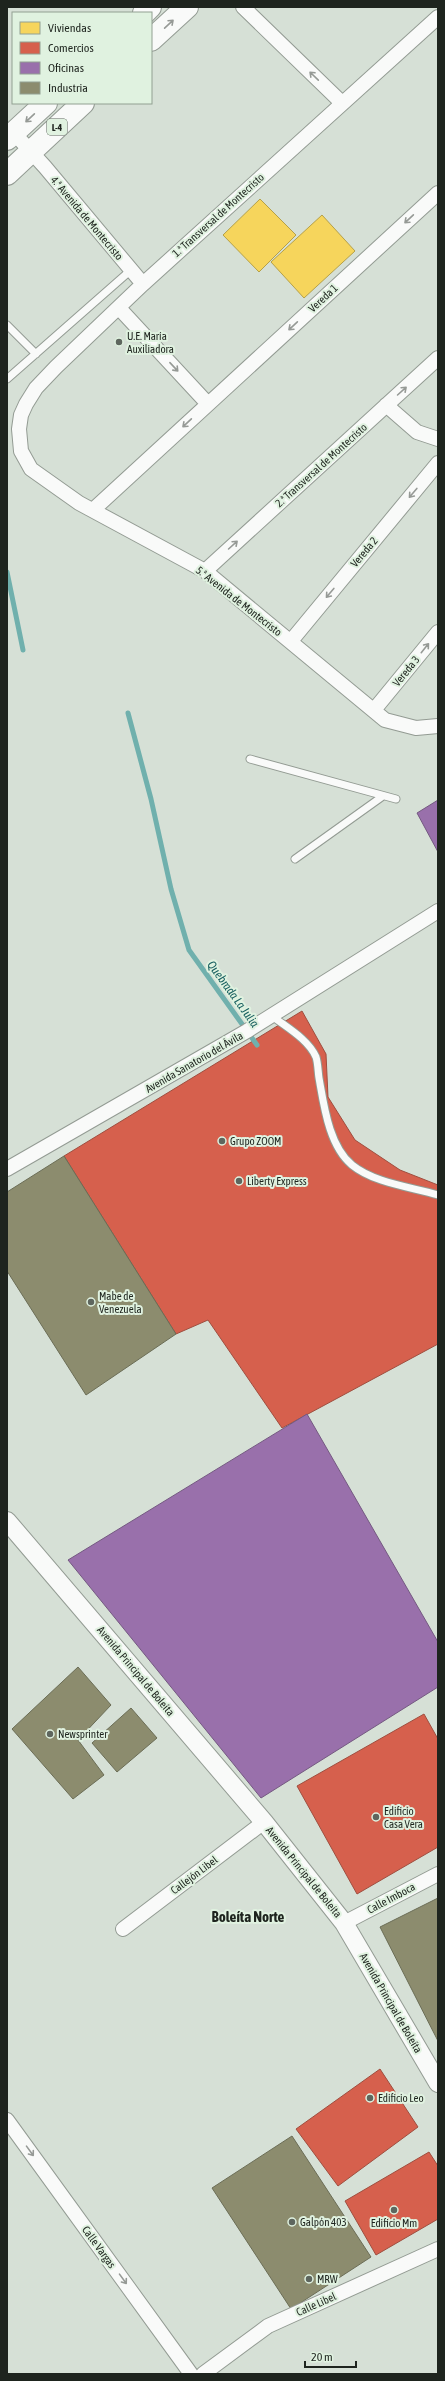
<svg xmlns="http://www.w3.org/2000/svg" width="445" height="2381" font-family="'Asap Condensed',sans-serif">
  <rect width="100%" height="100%" fill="#d6e0d6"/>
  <path fill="#f6d55c" stroke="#b5a049" d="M260 199 296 235 259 272 223 235Z
    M322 215 355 251 304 298 271 262Z"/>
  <path fill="#d6604d" stroke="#9f4e3f" d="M302 1011 326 1054 328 1097 355 1140 400 1170 438 1185V1344L282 1428 208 1320 176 1334 64 1156Z
    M424 1714 438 1739V1847L357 1894 297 1786Z
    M380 2069 418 2127 338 2186 296 2129Z
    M429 2152 438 2166V2219L376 2255 345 2201Z"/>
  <path fill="#9970ab" stroke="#745981" d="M438 800V852L417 813Z
    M307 1414 438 1642V1687L261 1798 68 1560Z"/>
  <path fill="#8c8c6e" stroke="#6b6d56" d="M64 1156 176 1334 86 1395 7 1271V1192Z
    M78 1667 111 1705 78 1740 104 1775 73 1799 12 1729Z
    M131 1708 157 1738 117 1772 92 1743Z
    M438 1898V2041L380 1927Z
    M292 2136 371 2257 291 2309 212 2188Z"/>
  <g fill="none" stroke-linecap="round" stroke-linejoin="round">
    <path stroke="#70b0ad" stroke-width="5" d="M7 572 23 650
      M128 713 151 799 171 889 189 950 257 1045"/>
    <defs>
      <path id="service" d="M7 325 36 354
        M7 379 131 270
        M250 759 396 799
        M295 859 383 796
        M272 1016C286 1027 308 1039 316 1057 318 1063 318 1072 319 1078 324 1106 329 1146 352 1165 374 1183 411 1187 438 1195"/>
      <path id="minor" d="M243 7 342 103
        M438 17 143 284 56 367 36 388 26 404 21 415 19 429 21 451 31 469 79 503 205 571 385 720 416 728 438 726
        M14 133 45 167 143 284
        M119 308 208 404
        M386 405 417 432 438 439
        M93 510 438 193
        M205 571 438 358
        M291 641 438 463
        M374 710 438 632
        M7 1169 247 1031 438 911
        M344 1923 438 1874
        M123 1929 264 1822
        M7 2120 191 2374
        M203 2374 268 2326 438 2249"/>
      <path id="tertiary" d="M7 1521 264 1822 344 1923 438 2083"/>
      <path id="primary" d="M144 13 150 7
        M151 40 187 7
        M7 139 46 103
        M7 174 83 103"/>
    </defs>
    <use href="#service" stroke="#939b93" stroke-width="9"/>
    <use href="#minor" stroke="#939b93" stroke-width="16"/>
    <use href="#tertiary" stroke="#939b93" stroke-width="20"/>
    <use href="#primary" stroke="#939b93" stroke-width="24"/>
    <use href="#service" stroke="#f9faf9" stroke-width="7"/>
    <use href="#minor" stroke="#f9faf9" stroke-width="14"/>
    <use href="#tertiary" stroke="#f9faf9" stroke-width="18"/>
    <use href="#primary" stroke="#f9faf9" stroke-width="22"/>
  </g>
  <defs><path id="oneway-shaft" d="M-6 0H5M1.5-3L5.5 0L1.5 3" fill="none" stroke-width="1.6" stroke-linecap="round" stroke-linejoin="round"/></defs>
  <g stroke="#969a96">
    <use href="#oneway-shaft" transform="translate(169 24) rotate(-43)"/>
    <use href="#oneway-shaft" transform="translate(314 76) rotate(-136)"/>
    <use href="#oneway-shaft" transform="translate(30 118) rotate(137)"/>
    <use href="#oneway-shaft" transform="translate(409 219) rotate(137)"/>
    <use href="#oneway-shaft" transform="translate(293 326) rotate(137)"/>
    <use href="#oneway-shaft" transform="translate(174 367) rotate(47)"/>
    <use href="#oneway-shaft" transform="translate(402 391) rotate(-42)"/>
    <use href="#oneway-shaft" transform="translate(187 423) rotate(137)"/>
    <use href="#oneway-shaft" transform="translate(413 493) rotate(130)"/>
    <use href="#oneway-shaft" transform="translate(233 545) rotate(-42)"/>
    <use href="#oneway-shaft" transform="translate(330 593) rotate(130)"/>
    <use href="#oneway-shaft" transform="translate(425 648) rotate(-51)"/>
    <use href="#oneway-shaft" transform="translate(30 2151) rotate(54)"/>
    <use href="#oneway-shaft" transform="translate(123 2279) rotate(54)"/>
  </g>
  <g fill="#5e665e" stroke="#e0f2e0" stroke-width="1.5">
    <circle cx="119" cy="342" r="4"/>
    <circle cx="222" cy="1141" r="4"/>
    <circle cx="239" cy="1181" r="4"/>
    <circle cx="91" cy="1302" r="4"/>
    <circle cx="50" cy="1734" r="4"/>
    <circle cx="376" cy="1817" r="4"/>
    <circle cx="370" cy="2098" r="4"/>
    <circle cx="394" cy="2210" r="4"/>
    <circle cx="292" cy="2222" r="4"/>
    <circle cx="309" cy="2279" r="4"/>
  </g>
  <g text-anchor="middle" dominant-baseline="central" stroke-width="4" stroke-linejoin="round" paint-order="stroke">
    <rect fill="#e0f2e0" stroke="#586258" stroke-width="1" x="47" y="119" width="20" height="16" rx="3"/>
    <g font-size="10" font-weight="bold" fill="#1e241e">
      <text x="57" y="127">L-4</text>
    </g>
    <g font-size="11" fill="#1e241e" stroke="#e0f2e0">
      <text transform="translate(218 215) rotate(-42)">1.ª Transversal de Montecristo</text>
      <text transform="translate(87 218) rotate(50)">4.ª Avenida de Montecristo</text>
      <text transform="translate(323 298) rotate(-43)">Vereda 1</text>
      <text transform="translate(321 465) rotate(-42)">2.ª Transversal de Montecristo</text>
      <text transform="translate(364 552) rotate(-50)">Vereda 2</text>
      <text transform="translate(239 601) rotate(38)">5.ª Avenida de Montecristo</text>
      <text transform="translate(406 671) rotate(-51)">Vereda 3</text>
      <text transform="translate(194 1062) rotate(-30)">Avenida Sanatorio del Ávila</text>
      <text transform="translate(136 1671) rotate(50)">Avenida Principal de Boleíta</text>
      <text transform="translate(304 1872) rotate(51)">Avenida Principal de Boleita</text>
      <text transform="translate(194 1875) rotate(-37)">Callejón Libel</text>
      <text transform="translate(391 1898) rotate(-28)">Calle Imboca</text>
      <text transform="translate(391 2003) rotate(60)">Avenida Principal de Boleíta</text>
      <text transform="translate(99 2247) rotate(54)">Calle Vargas</text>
      <text transform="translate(316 2304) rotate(-24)">Calle Libel</text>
    </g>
    <g font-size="11" fill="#1e241e" stroke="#e0f2e0" text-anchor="start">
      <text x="127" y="336">U.E. María<tspan x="127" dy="13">Auxiliadora</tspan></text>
      <text x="230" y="1141">Grupo ZOOM</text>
      <text x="247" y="1181">Liberty Express</text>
      <text x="99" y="1296">Mabe de<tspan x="99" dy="13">Venezuela</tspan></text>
      <text x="58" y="1734">Newsprinter</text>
      <text x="384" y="1811">Edificio<tspan x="384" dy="13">Casa Vera</tspan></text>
      <text x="378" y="2098">Edificio Leo</text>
      <text x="300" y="2222">Galpón 403</text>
      <text x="394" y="2223" text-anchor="middle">Edificio Mm</text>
      <text x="317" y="2279">MRW</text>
    </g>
    <g font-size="12" font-style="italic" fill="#196060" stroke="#e0f2e0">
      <text transform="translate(233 994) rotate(54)">Quebrada La Julia</text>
    </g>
    <g font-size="15" font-weight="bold" fill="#1e241e" stroke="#e0f2e0">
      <text x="248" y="1916">Boleíta Norte</text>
    </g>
  </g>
  <rect width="445" height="2381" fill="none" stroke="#1e241e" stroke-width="16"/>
  <rect x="12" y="12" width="140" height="92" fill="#e0f2e0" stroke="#92a092"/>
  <rect x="20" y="22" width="20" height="12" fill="#f6d55c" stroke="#92a092"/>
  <text x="48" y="32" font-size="12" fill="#1e241e">Viviendas</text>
  <rect x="20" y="42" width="20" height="12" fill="#d6604d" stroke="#92a092"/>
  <text x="48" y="52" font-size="12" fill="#1e241e">Comercios</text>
  <rect x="20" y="62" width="20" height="12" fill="#9970ab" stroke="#92a092"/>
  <text x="48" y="72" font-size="12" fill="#1e241e">Oficinas</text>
  <rect x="20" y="82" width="20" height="12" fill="#8c8c6e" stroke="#92a092"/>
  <text x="48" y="92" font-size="12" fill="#1e241e">Industria</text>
  <path d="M305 2361v6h51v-6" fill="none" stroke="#1e241e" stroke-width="2"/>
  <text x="311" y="2361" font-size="12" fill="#1e241e" stroke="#e0f2e0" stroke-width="3" paint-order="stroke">20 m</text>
</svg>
